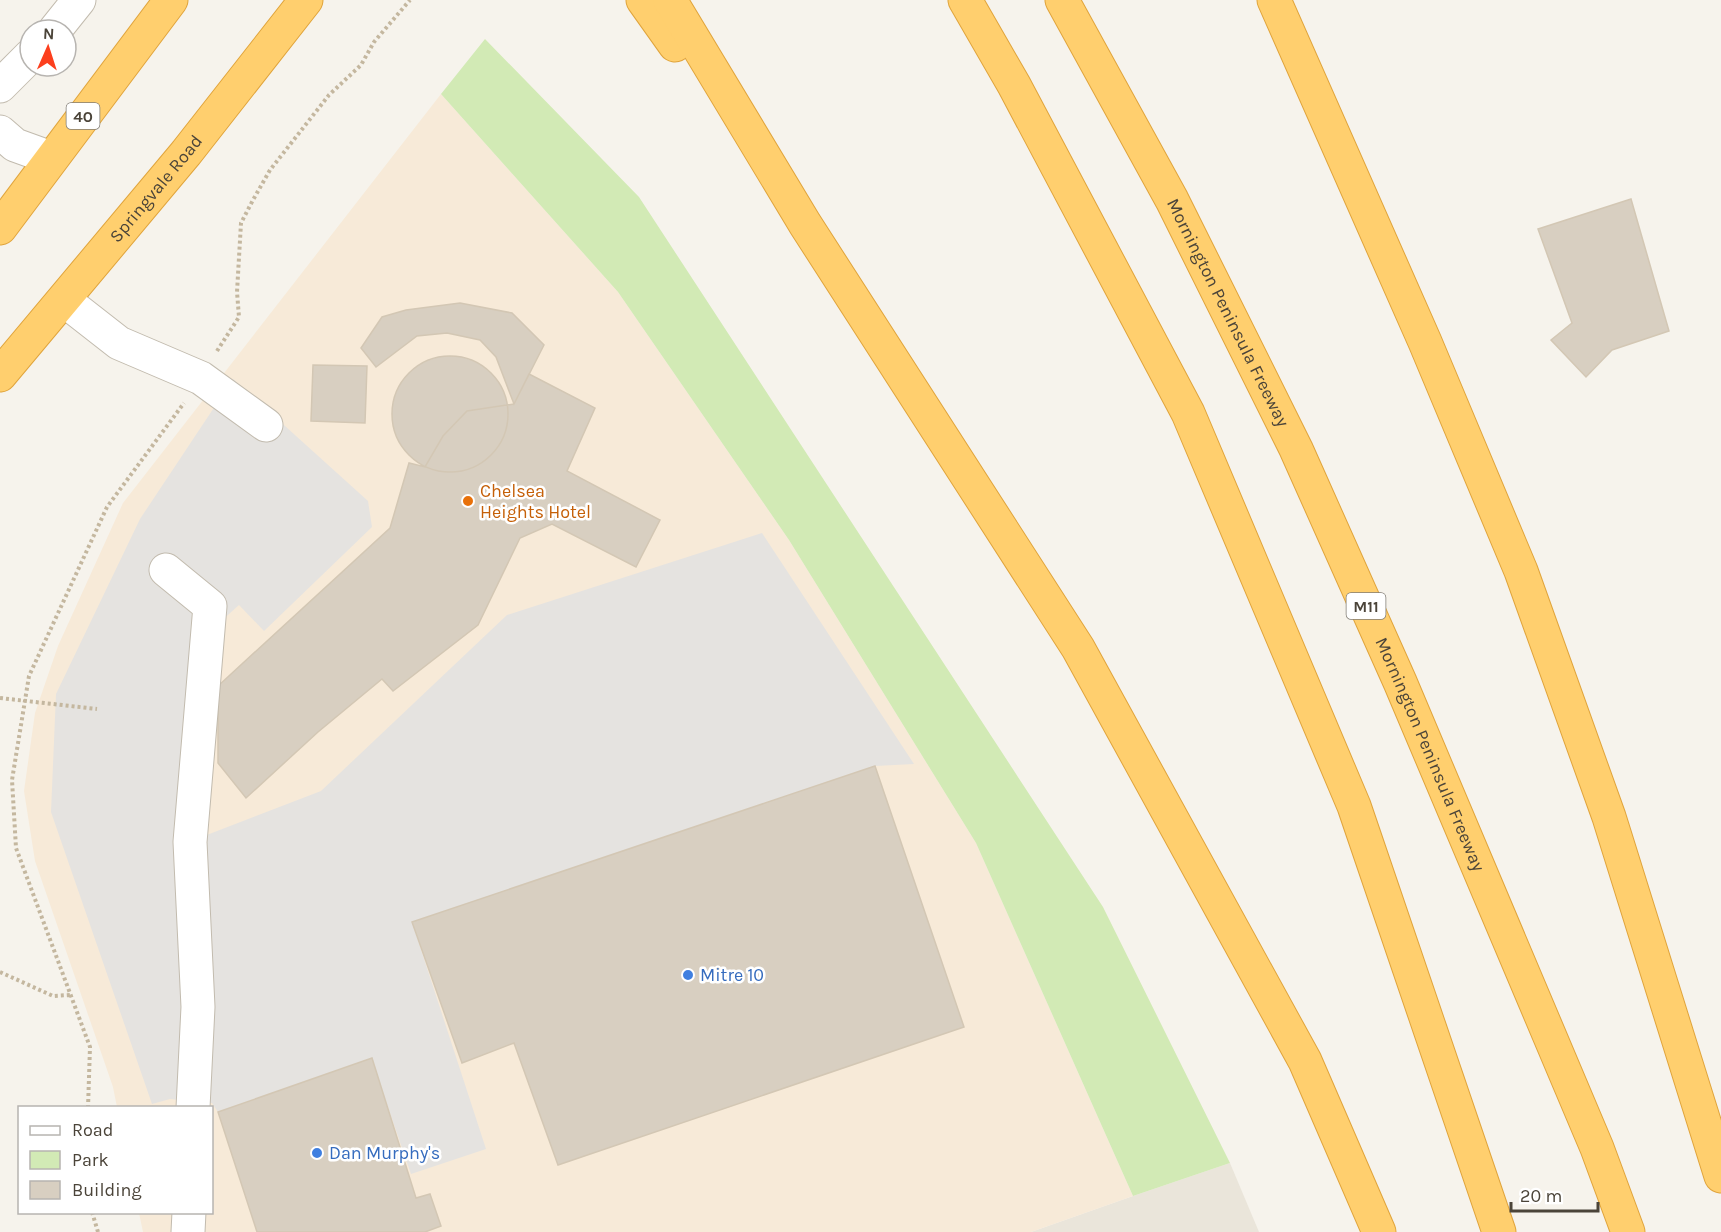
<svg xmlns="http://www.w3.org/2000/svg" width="1721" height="1232" font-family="Karla,sans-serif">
  <rect width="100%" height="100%" fill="#f6f3ec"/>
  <path fill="#eae5da" d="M1230 1163 1259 1232H1031L1133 1196Z"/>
  <path fill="#f7ead8" d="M441 94 618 292 789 540 976 843 1133 1196 1031 1232H143L139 1213 212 1212V1108L117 1107 113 1087 35 861 24 791 35 713 58 646 123 503Z"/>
  <path fill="#d2eab5" d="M485 39 639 197 1103 907 1230 1163 1133 1196 976 843 789 540 618 292 441 94Z"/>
  <path fill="#e5e3e0" d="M233 379 368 501 372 527 264 631 239 605 200 640 199 838 321 791 507 615 762 533 914 764 875 766 412 922 486 1149 411 1174 371 1058 218 1112 212 1103 170 1099 152 1104 51 812 56 694 140 519Z"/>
  <path fill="#d8cfc1" stroke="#d3c7b4" stroke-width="1.5" d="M1631 199 1669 331 1612 350 1586 377 1551 340 1572 323 1538 229Z
    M460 303 512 313 544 345 514 404 496 357 480 340 447 333 417 336 376 367 361 348 382 317 406 310Z
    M392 414a58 58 0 1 1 116 0a58 58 0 1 1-116 0Z
    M313 365 367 366 365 423 311 421Z
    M529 374 595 408 567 471 660 520 636 567 552 524 520 538 478 625 393 691 382 679 318 732 246 798 218 763V686L390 528 409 463 425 467 443 436 467 411 514 404Z
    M875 766 964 1027 558 1165 514 1043 462 1063 412 922Z
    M372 1058 416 1198 430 1194 441 1226 425 1232H257L218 1112Z"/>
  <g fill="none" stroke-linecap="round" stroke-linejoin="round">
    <defs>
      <path id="minor" d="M55 30 79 0
        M0 86 30 56
        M0 132 15 145 51 158
        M64 300 119 343 201 378 266 425
        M166 570 210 606 190 842 198 1007 193 1108
        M188 1232 189 1212"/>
      <g id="highway">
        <path d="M643 0 675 45"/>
        <path d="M670 0 805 224 1078 648 1305 1061 1379 1232"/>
        <path d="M965 0 1014 85 1188 413 1354 806 1499 1232"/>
        <path id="s1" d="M1062 0 1172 200 1296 449 1400 682 1597 1148 1628 1232"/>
        <path d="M1274 0 1425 342 1521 571 1609 817 1721 1176"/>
        <path d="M0 228 171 0"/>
        <path id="s2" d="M0 375 186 153 306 0"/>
      </g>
    </defs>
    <use href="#minor" stroke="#c2bbae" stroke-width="35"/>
    <use href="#highway" stroke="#e0a43c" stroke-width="35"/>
    <path stroke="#c4b79f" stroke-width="4" stroke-dasharray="3 3" stroke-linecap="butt" d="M217 351 239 317 237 292 241 223 253 200 270 170 329 95 361 65 374 42 410 0
      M0 698 97 709
      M0 972 53 996 70 995
      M88 1108 90 1047 16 848 12 780 29 676 107 507 184 403
      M92 1212 98 1232"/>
    <use href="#minor" stroke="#fff" stroke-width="33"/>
    <use href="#highway" stroke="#ffcf6e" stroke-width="33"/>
  </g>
  <circle fill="#e8710a" stroke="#fff" stroke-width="2" cx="468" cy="501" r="6"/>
  <g fill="#3f7fe0" stroke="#fff" stroke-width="2">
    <circle cx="688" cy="975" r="6"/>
    <circle cx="317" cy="1153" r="6"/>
  </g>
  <g text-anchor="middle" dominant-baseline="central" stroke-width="5" stroke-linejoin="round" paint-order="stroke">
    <g fill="#fff" stroke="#817c74" stroke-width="1.5">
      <rect x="66.5" y="103" width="33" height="26" rx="4.5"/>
      <rect x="1346.5" y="593" width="39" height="26" rx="4.5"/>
    </g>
    <g font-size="16" font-weight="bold" fill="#4b4439">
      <text x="83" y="116">40</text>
      <text x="1366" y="606">M11</text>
    </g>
    <g font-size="18" fill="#4b4439" stroke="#fff">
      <text stroke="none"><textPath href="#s2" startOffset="243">Springvale Road</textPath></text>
      <text stroke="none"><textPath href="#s1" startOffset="354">Mornington Peninsula Freeway</textPath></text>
      <text stroke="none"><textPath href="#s1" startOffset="840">Mornington Peninsula Freeway</textPath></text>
    </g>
    <g font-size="18" fill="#c56008" stroke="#fff" text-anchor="start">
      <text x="480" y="491">Chelsea<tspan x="480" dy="21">Heights Hotel</tspan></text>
    </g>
    <g font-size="18" fill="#366cbe" stroke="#fff" text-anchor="start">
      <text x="700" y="975">Mitre 10</text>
      <text x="329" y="1153">Dan Murphy's</text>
    </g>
  </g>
  <rect x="18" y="1106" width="195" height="108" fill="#ffffff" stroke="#b7b4b0" stroke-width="1.5"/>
  <rect x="30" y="1126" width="30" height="9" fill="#ffffff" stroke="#b7b4b0" stroke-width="1.5"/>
  <text x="72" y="1136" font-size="18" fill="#4b4439">Road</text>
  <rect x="30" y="1151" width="30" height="18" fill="#d2eab5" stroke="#b7b4b0" stroke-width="1.5"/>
  <text x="72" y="1166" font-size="18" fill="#4b4439">Park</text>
  <rect x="30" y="1181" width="30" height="18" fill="#d8cfc1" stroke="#b7b4b0" stroke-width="1.5"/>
  <text x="72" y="1196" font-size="18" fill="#4b4439">Building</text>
  <g transform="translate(48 48) rotate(3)"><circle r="28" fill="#ffffff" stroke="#b7b4b0" stroke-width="1.5"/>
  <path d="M0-4.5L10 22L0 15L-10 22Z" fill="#fc3f1d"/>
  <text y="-9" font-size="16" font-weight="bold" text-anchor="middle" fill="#4b4439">N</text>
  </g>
  <path d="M1511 1202v9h87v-9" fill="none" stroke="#4b4439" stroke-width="3"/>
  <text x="1520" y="1202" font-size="18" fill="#4b4439" stroke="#ffffff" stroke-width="4.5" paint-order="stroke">20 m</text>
</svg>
